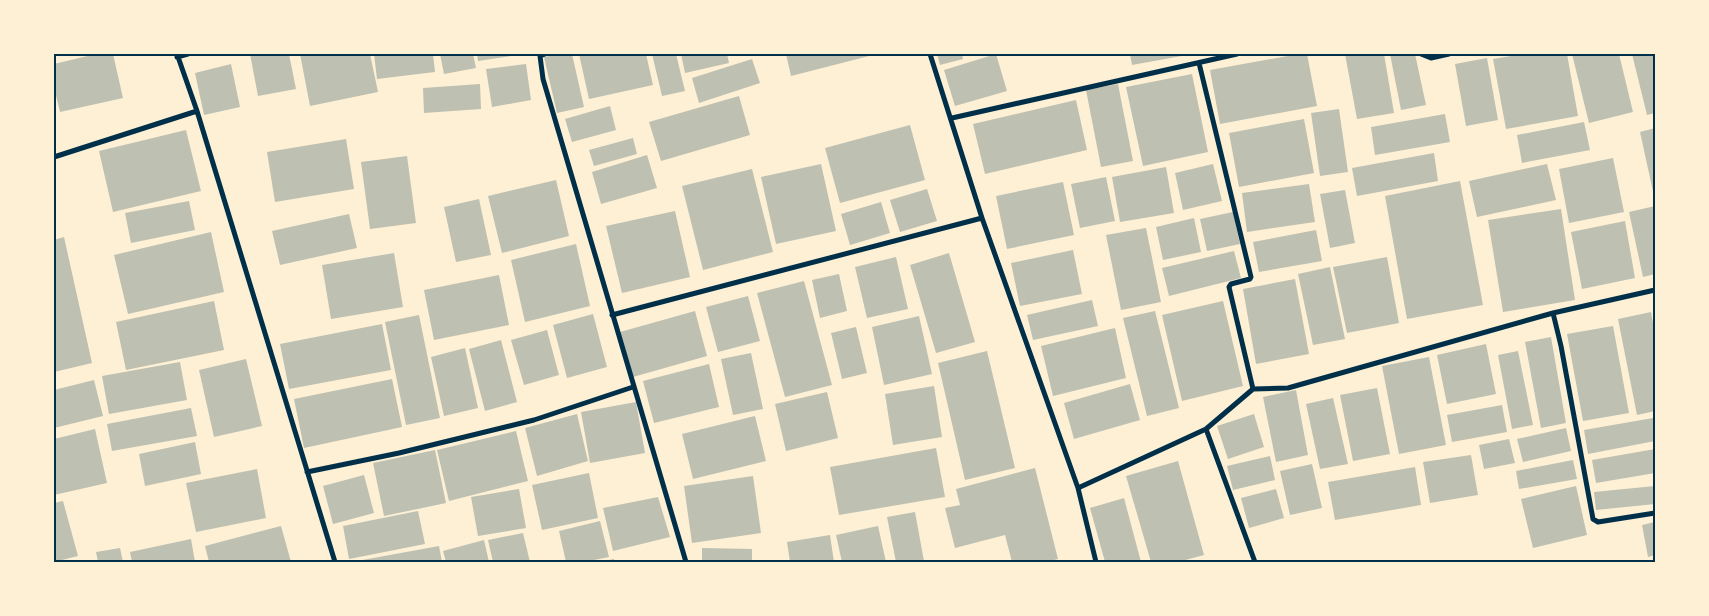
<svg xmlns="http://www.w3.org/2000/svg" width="1709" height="616" font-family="Roboto,sans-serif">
  <rect width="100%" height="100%" fill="#fdf0d5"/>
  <path fill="#bec0b2" d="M96 54H113L123 98 60 112 54 87V64Z
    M250 54H289L296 89 258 96Z
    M300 54H370L378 92 310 106Z
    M374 54H433L435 72 377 79Z
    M440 54H473L476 68 444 74Z
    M477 54H510L511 56 478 61Z
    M558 54H572L584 107 557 113 544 57Z
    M579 54H646L653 85 589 99Z
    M652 54H676L685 91 662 96Z
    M681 54H727L729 63 685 73Z
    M786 54H872L873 55 791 76Z
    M937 54H962L963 59 940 65Z
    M996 54 1007 91 955 106 944 70Z
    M1130 54H1187V55L1132 65Z
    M1299 54H1307L1317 106 1220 124 1210 70Z
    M1345 54H1384L1394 113 1357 119Z
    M1390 54H1415L1426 105 1401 110Z
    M1523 54H1567L1578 116 1506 129 1493 59Z
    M1572 54H1619L1633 112 1589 123Z
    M1632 54H1655V113L1647 115Z
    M1487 58 1498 120 1466 126 1455 64Z
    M752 59 760 83 699 103 692 78Z
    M231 64 240 107 204 115 195 73Z
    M526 64 531 100 492 107 486 69Z
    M1192 74 1208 152 1143 166 1126 87Z
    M480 84 481 109 424 113 423 88Z
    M1118 84 1133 161 1101 167 1086 90Z
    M739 96 750 135 661 161 649 122Z
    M1076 100 1087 150 985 174 973 124Z
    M610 106 616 130 572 142 565 119Z
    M1339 109 1348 172 1320 176 1311 113Z
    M1445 114 1450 142 1375 155 1371 127Z
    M1304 119 1314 173 1239 187 1229 133Z
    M1584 122 1590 150 1522 163 1517 135Z
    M910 125 925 180 840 203 825 148Z
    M1655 128V196H1654L1640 132Z
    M186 130 201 191 113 212 99 151Z
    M633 138 637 154 594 166 589 150Z
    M346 139 354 189 275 202 267 152Z
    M1434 153 1438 181 1357 196 1352 168Z
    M647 155 657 188 601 204 592 172Z
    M407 156 416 223 370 229 361 162Z
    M1613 158 1624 212 1569 223 1559 169Z
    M821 164 836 231 776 244 761 177Z
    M1213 164 1222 201 1183 210 1175 173Z
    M1547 164 1556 200 1477 217 1469 181Z
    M1166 167 1174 213 1120 222 1112 177Z
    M752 169 773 252 703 270 682 186Z
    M1106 177 1115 221 1080 228 1071 184Z
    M556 180 569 236 502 253 488 196Z
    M1460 181 1483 305 1407 319 1385 196Z
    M1063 182 1074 235 1007 249 996 196Z
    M1309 184 1315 222 1247 232 1242 193Z
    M927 189 937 221 900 232 890 200Z
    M1345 190 1355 243 1330 248 1320 194Z
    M479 199 491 255 456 262 444 207Z
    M189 201 195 230 131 243 125 213Z
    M881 202 890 233 850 245 841 214Z
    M1655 206V274L1643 277 1629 212Z
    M1561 209 1575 300 1503 312 1488 220Z
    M675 211 690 277 622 293 606 226Z
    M1233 212 1240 244 1207 251 1200 219Z
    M349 214 357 248 280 265 272 231Z
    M1194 218 1201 252 1163 260 1156 227Z
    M1625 221 1635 278 1582 289 1571 232Z
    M1146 228 1161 302 1121 310 1106 235Z
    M1316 230 1322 261 1259 272 1253 242Z
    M211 232 224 292 128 314 114 255Z
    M64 237 92 363 54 372V240Z
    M576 244 590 306 525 322 511 260Z
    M1073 250 1082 294 1020 306 1011 263Z
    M1234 251 1241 278 1169 296 1162 268Z
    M394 253 403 307 331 319 322 265Z
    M949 253 975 342 936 353 910 265Z
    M896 257 908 309 867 318 855 267Z
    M1387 257 1399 323 1347 333 1333 267Z
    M1330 267 1345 339 1313 345 1298 274Z
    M839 274 847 311 820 318 812 280Z
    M499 275 509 325 434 340 424 290Z
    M1295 279 1309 354 1256 364 1243 289Z
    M804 281 832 385 785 397 757 293Z
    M748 296 760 341 718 352 706 307Z
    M1092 300 1098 326 1033 340 1027 315Z
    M214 301 224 350 126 370 116 322Z
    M1223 301 1243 386 1182 401 1162 315Z
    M695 311 707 356 633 377 620 332Z
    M1155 311 1179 408 1147 416 1123 318Z
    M1651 312 1655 334V411L1637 415 1618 319Z
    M593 314 607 367 567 378 553 325Z
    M419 315 440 418 406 425 385 322Z
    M919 316 932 374 884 385 872 327Z
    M382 324 391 370 289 389 280 344Z
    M1613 326 1629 413 1583 421 1567 334Z
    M856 327 867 373 842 379 831 333Z
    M1115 328 1126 378 1053 396 1041 346Z
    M547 330 559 375 524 385 511 340Z
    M1551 337 1566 423 1541 428 1525 342Z
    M501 340 517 402 485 411 469 349Z
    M1486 344 1496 394 1447 404 1437 355Z
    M465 348 478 408 444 416 431 357Z
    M987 351 1015 468 965 480 938 363Z
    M1518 351 1533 425 1512 429 1498 355Z
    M751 353 763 409 733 415 721 359Z
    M1429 357 1446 445 1399 454 1382 366Z
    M246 359 262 426 214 437 199 370Z
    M180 362 187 400 109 414 102 376Z
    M709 364 719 407 654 423 643 381Z
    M392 379 402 427 304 448 294 399Z
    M94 380 103 416 54 428V390Z
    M1130 384 1140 420 1074 439 1064 403Z
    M934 386 942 437 893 445 885 394Z
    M1377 388 1390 454 1353 461 1340 395Z
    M1296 390 1308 455 1276 462 1263 397Z
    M827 392 838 438 786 451 775 404Z
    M1333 398 1348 464 1320 469 1306 404Z
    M636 402 645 453 590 463 581 412Z
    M1502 405 1507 432 1452 442 1447 415Z
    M191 408 197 436 112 451 107 424Z
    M577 414 588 461 537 476 525 428Z
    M1254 414 1264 447 1228 459 1217 426Z
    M755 416 766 461 693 479 682 434Z
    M1653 418 1655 441 1588 454 1584 430Z
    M1566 428 1571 451 1523 462 1517 439Z
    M95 429 107 483 54 495V439Z
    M516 431 528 481 449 501 437 450Z
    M1509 439 1515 463 1484 469 1479 445Z
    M195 442 201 474 145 486 139 454Z
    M936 448 945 497 839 515 830 467Z
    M1655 449V473L1596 483 1592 460Z
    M435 450 446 503 384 516 373 463Z
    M1471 455 1478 495 1430 503 1423 462Z
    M1270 456 1275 480 1233 490 1227 466Z
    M1573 460 1577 479 1519 489 1516 471Z
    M1178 461 1204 555 1178 562H1151L1126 476Z
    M1312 464 1322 508 1290 515 1280 471Z
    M1415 467 1421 505 1335 520 1328 482Z
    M1035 468 1058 559 1047 562H1012L1005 535 955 548 945 508 960 505 956 489Z
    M257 469 266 518 196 532 186 483Z
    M589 473 598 518 542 530 532 485Z
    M364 475 374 513 333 524 323 486Z
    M753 476 761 533 692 543 684 486Z
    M1576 486 1587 535 1533 548 1521 499Z
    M1655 486V504L1596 510 1594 492Z
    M519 489 526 528 478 536 471 497Z
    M1276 489 1284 518 1249 528 1241 498Z
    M658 497 670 537 613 551 603 508Z
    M1124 498 1141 562H1105L1090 508Z
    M63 501 78 556 54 562V503Z
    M418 511 425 544 349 559 343 526Z
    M915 512 924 561 896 562 887 517Z
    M600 521 609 557 584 562H566L559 531Z
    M1655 522V555L1648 557 1642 525Z
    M281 526 291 562H209L205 546Z
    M878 526 886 562H842L836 535Z
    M523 533 530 562H493L488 540Z
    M830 535 834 562H790L787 542Z
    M191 539 195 562H132L130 552Z
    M484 540 489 562H446L443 551Z
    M439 546 442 562H357V561Z
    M120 548 123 562H98L96 552Z
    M702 548 752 549V562H702Z
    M614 559 615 562H603V561Z"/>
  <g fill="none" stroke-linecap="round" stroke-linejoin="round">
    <path stroke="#003049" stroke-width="5" d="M177 54 197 111 335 562
      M545 54 540 56 543 79 686 562
      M930 54 982 218 1078 488 1096 562
      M1421 54 1431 58 1449 54
      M177 57 188 54
      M1199 63 1251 277 1250 279 1231 284 1229 287 1253 389
      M952 118 1237 54
      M54 157 197 111
      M1553 313 1561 346 1593 519 1598 522 1655 513
      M612 315 982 218
      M1206 429 1255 562
      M307 472 399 453 534 420 633 387
      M1078 488 1206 429 1253 389 1288 388 1553 313 1655 290"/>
  </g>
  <rect width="1709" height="616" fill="none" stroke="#fdf0d5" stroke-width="110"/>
  <rect x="55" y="55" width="1599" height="506" fill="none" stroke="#003049" stroke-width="2"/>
</svg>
